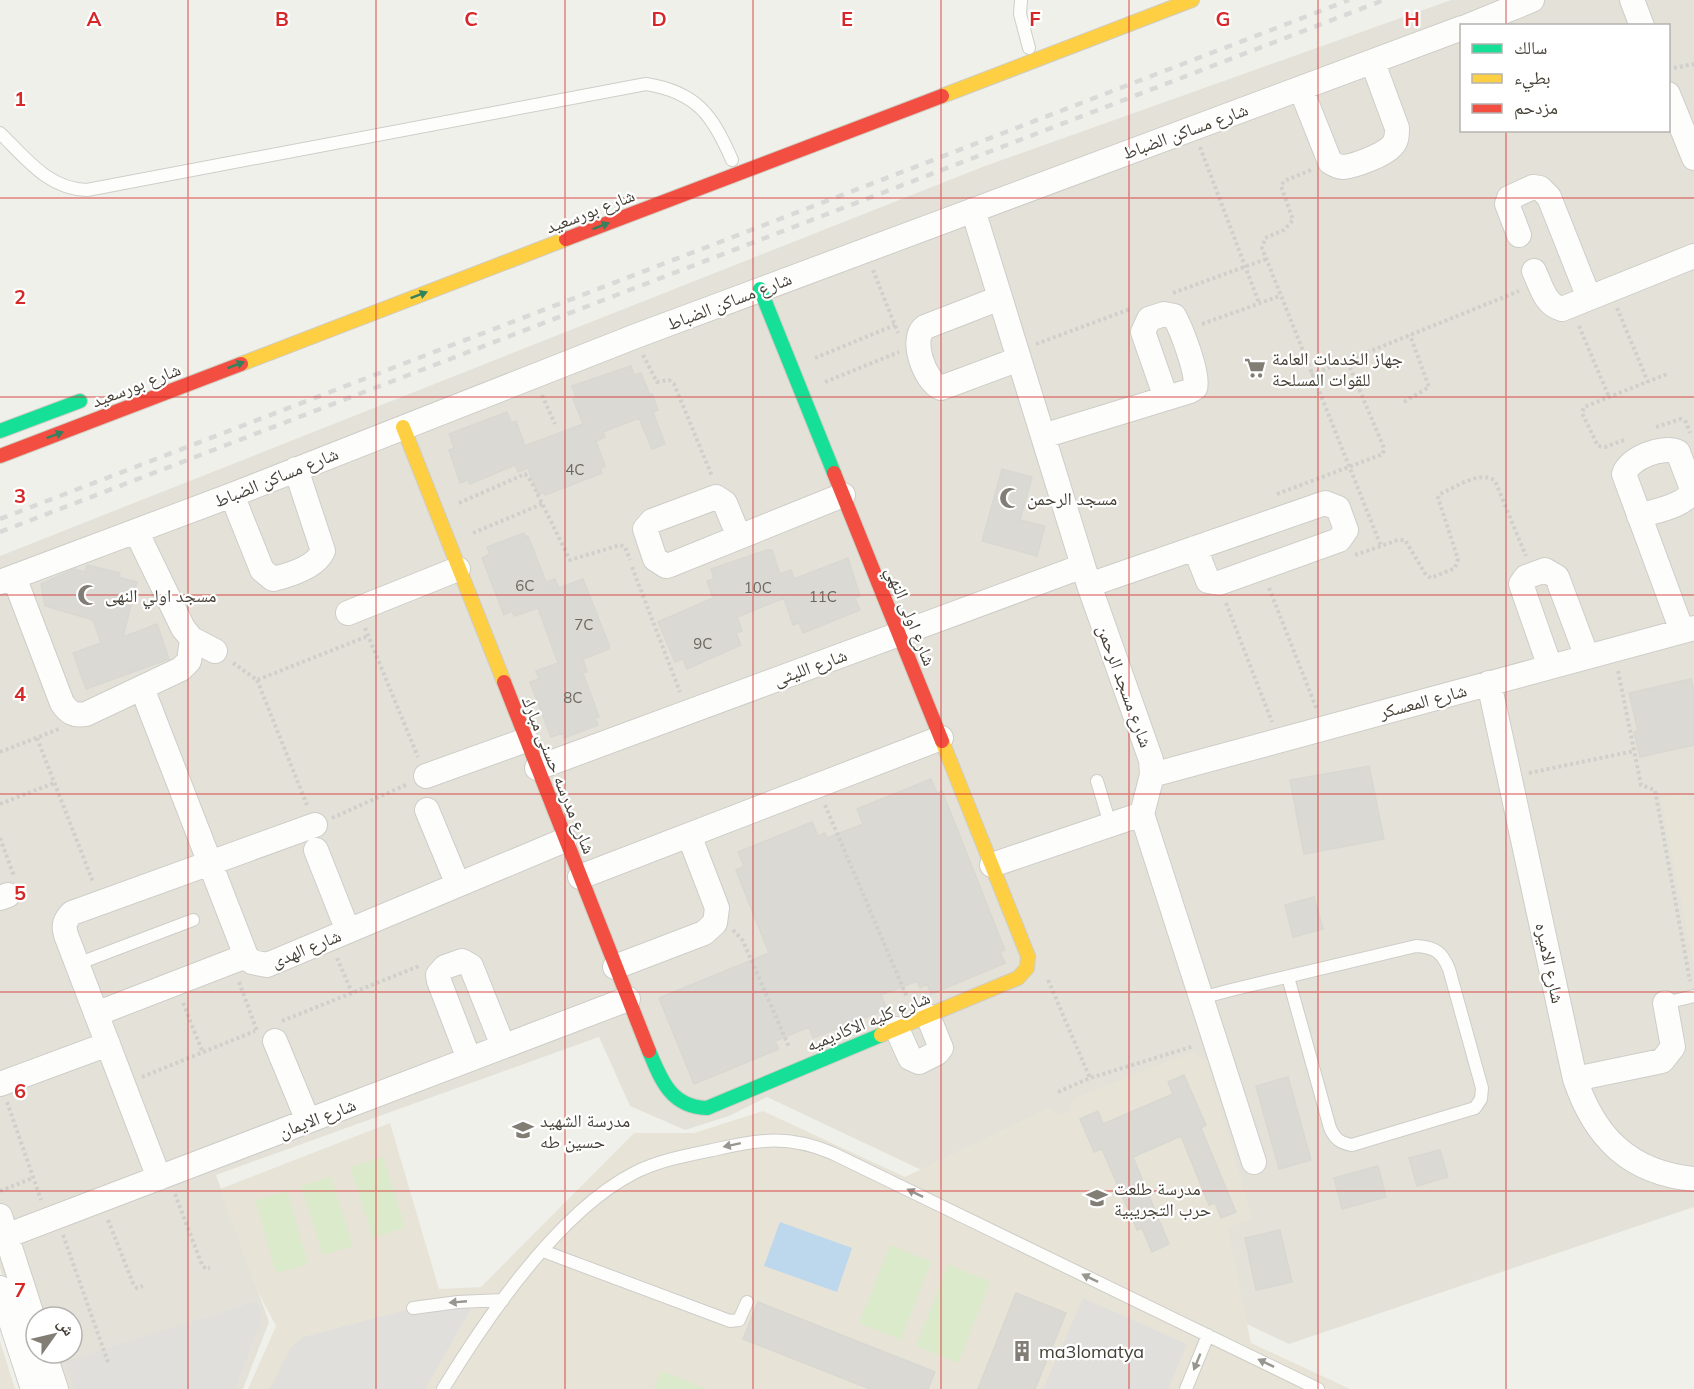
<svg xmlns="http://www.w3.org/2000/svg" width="1694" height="1389" font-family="Mulish,'Noto Naskh Arabic',sans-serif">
  <rect width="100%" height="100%" fill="#f0f0eb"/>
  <path fill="#e4e2d8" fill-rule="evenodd" d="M1451 0H1694V1207L1289 1344 767 1097 729 1116 685 1130 630 1106 599 1037 216 1175 269 1322 243 1389H41L0 1268V556L985 166ZM1462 26H1668V130H1462ZM36 1317H72V1353H36Z"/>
  <path fill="#e7e3d7" d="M1687 793 1689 801 1694 800V966L1661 797Z
    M1192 1052 1207 1061 1252 1219 1227 1227 1251 1343 1350 1389H248L276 1326 259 1294 220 1189 390 1123 439 1289 481 1287 634 1133H694L763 1111 905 1177 1049 1108 1059 1115 1070 1112 1073 1099Z
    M0 1341 15 1389H0Z"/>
  <path fill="#dceacc" d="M383 1157 405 1227 373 1238 350 1167Z
    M331 1177 353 1246 323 1255 301 1186Z
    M287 1191 308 1264 276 1273 255 1200Z
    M890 1245 931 1262 901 1340 859 1323Z
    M948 1264 990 1282 958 1363 916 1346Z
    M661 1371 707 1389H654Z"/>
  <path fill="#e0dfdb" d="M1083 1298 1187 1344 1168 1389H1043Z
    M257 1301 262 1318 235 1389H74L66 1361Z
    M470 1301V1311L425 1389H270L290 1348 304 1337 413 1308Z"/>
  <path fill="#bdd8ec" d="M780 1222 852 1248 837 1292 764 1266Z"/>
  <path fill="#dad9d3" stroke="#d8d7d1" stroke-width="1.5" d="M631 366 634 375 641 373 650 395 652 394 658 410 653 412 665 444 652 449 639 418 603 432 605 437 596 441 605 466 600 469 602 473 545 495 544 492 538 495 528 468 518 472 515 465 470 484 468 480 460 483 449 450 454 448 449 434 507 412 511 423 516 421 525 446 583 424 573 399 576 398 572 386Z
    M1002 469 1032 477 1020 520 1045 526 1037 556 982 541Z
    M524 533 525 537 528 536 546 582 555 579 559 588 583 579 609 645V649L583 659 587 672 583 673 599 717 595 718 598 725 564 738 563 733 551 737 530 682 539 679 536 671 558 663 538 608 514 616 512 611 504 615 482 558 490 554 487 547Z
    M767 550H772L780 574 791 570 794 579 848 558 860 596 855 598 860 610 803 633 799 623 793 625 784 598 737 617 742 631 736 633 741 645 687 669 683 659 675 662 658 622 713 598 707 581 714 579 711 569Z
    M87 565 120 573 118 577 137 582 123 637 157 624 169 659 86 689 73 653 101 643 93 620 45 606 41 584 74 569 85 572Z
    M1691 679 1694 692V745L1640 757 1634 732 1638 731 1629 693Z
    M1369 766 1384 839 1304 854 1290 780Z
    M931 779 937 793 942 791 1005 950 1000 952 1005 963 931 994 927 984 920 988 917 981 881 995 887 1009 813 1038 809 1027 775 1041 779 1049 694 1084 659 998 769 953 736 870 744 866 738 852 812 822 818 836 825 833 827 838 863 824 857 809Z
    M1314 897 1323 929 1293 937 1285 905Z
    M1184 1075 1206 1125 1201 1128 1236 1212 1221 1218 1215 1203 1209 1205 1181 1136 1133 1157 1169 1244 1152 1252 1142 1228 1137 1230 1102 1149 1094 1152 1080 1119 1098 1111 1103 1124 1173 1094 1168 1082Z
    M1288 1077 1311 1160 1279 1169 1256 1086Z
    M1440 1150 1448 1177 1417 1186 1409 1158Z
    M1378 1166 1386 1197 1342 1209 1334 1178Z
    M1280 1230 1292 1282 1256 1290 1245 1238Z
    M1016 1293 1066 1313 1035 1389H978Z
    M758 1302 935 1372 928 1389H870L743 1339Z"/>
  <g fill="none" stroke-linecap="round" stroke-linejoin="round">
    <defs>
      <path id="lane" d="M1021 0 1020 14 1029 48
        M0 133C26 158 48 189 87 190L646 84C697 92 713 116 732 160
        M1097 781 1110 824
        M77 964 193 920
        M1201 998 1231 990 1416 946C1435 947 1442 952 1449 969L1482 1088 1481 1099 1475 1108 1352 1145C1340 1143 1335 1139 1330 1128L1288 977
        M1665 1003 1694 996
        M543 1251 730 1321 739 1320 747 1302
        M413 1308 458 1302 503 1300
        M443 1389C487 1317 558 1212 634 1173 660 1160 688 1155 717 1149 761 1139 789 1135 832 1153L1318 1389
        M1186 1389 1208 1335"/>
      <path id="street" d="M1632 0 1642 26
        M1468 26 1532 0
        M1301 89 1330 162C1335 165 1338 167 1343 167 1355 166 1384 155 1392 146 1397 141 1397 135 1397 128L1373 63
        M1668 94 1694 158
        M973 210 1089 585 1151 760 1152 775 1142 814 1254 1162
        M1519 235 1507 204 1509 198 1533 187 1540 188 1549 197 1589 298
        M1534 271C1541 286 1545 305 1562 309L1694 256
        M1000 298 925 327C909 338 925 382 941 388L1019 359
        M1043 436 1190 391 1195 388C1200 377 1181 328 1174 316L1164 314 1149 319 1143 332 1166 398
        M232 495 262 570 273 579C290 575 316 567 323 551L296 469
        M1639 516C1654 511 1688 506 1692 489L1678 452C1663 445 1629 458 1624 474L1682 631
        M136 531 183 628 192 639 215 651
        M739 537 725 503 716 497 652 521 645 529 655 559 666 566 670 565 843 495
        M14 577 62 703C69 713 74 716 86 714L181 669 189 661 192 639
        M0 582 232 495 636 336 1462 28
        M1089 585 1325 503 1338 508 1346 530 1339 540 1219 583 1208 581 1195 548
        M348 613 458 569
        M1550 667 1521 584 1526 577 1545 570 1557 577 1587 657
        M1489 683 1575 1079C1595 1138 1630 1173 1694 1179
        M142 688 246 956 252 962 267 965 565 840
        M537 768 1083 566
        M1152 775 1694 628
        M426 776 526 740
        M427 810 458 885
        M316 850 348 931
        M992 865 1142 814
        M580 877 941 738
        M0 898 8 895
        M615 967 704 933 715 923 717 908 689 835
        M96 1014 246 956
        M897 1029 910 1058 919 1062 937 1053 941 1048 928 1016
        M275 1041 308 1121
        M469 1059 439 981 438 975 445 967 462 961 471 966 503 1046
        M1575 1079 1662 1061 1673 1047 1665 1003
        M0 1084 108 1044
        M159 1178 66 935C63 925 65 920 72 913L315 825
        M0 1216 36 1328
        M6 1236 628 999
        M0 1288 33 1389
        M44 1353 56 1389"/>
      <path id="fast" d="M760 289 834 473
        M0 431 80 401
        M649 1051C661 1080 671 1107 707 1108L881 1035"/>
      <path id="slow" d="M942 96 1192 0
        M241 364 566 239
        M403 427 504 682
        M881 1035 1018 978 1027 968 1028 956 942 741"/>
      <path id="jam" d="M566 239 942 96
        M0 456 241 364
        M834 473 942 741
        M504 682 649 1051"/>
    </defs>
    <use href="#lane" stroke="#cecdc8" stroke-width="14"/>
    <use href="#street" stroke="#cecdc8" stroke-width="26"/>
    <use href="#fast" stroke="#cfcdc2" stroke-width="16"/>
    <use href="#slow" stroke="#cfcdc2" stroke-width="16"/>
    <use href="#jam" stroke="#cfcdc2" stroke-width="16"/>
    <path stroke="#d1cfcc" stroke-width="4" stroke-dasharray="3 3" stroke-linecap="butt" d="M1668 69 1694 64
      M1200 147 1259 303
      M1311 170 1284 181 1281 186 1293 220 1284 230 1265 238 1262 248 1381 546
      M873 270 898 333
      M1173 293 1266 259
      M1617 308 1648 382
      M1202 324 1280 296
      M1579 326 1609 397
      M1036 344 1130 309
      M643 355 657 382 669 380 674 384 712 476
      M815 358 895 325
      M1311 375 1519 291
      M825 382 899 352
      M542 395 555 424
      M1404 402 1429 387 1410 335
      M1656 427 1681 419 1686 422 1690 433
      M1624 440 1605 447 1598 446 1582 413 1584 407 1667 374
      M1277 494 1383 454 1384 448 1347 360
      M459 503 525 474 531 481 570 560 620 545 625 547 630 560
      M473 533 542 504
      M1355 555 1398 540H1405L1426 575 1431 578 1455 568 1458 559 1438 498 1440 494C1454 488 1482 469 1495 481L1526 556
      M632 567 680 692
      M1269 588 1317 710
      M1226 603 1272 722
      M365 628 418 757
      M233 663 257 680 368 636
      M1618 671 1641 785 1655 790 1690 981
      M257 680 307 805
      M37 738 93 882
      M0 752 59 729
      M1529 773 1634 751
      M0 804 54 783
      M825 805 907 997
      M332 818 408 784
      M0 838 14 876
      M733 930 743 941 789 1047
      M337 958 352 993
      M1048 980 1090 1078
      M239 982 257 1031
      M183 1003 203 1053
      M282 1021 419 966
      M142 1077 255 1031
      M1058 1092 1090 1078 1194 1046
      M7 1102 41 1200
      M0 1191 33 1178
      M175 1194 202 1265 206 1269 210 1268
      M108 1220 133 1283 137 1288 143 1286
      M63 1235 109 1365"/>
    <use href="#lane" stroke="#fdfdfc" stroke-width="12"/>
    <use href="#street" stroke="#fdfdfc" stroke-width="24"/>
    <use href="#fast" stroke="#16e098" stroke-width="14"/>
    <use href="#slow" stroke="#ffcf43" stroke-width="14"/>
    <use href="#jam" stroke="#f24e42" stroke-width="14"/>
    <path stroke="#d9d9d8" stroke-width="4.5" stroke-dasharray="8 8" stroke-linecap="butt" d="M0 519 1349 0
      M0 532 1384 0"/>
  </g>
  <defs><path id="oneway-solid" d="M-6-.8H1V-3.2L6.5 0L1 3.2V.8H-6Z" transform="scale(1.5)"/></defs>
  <g fill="#33815e">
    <use href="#oneway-solid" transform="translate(601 226) rotate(-21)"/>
    <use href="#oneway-solid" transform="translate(419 295) rotate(-21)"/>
    <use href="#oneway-solid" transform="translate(236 365) rotate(-21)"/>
    <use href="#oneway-solid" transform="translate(55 435) rotate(-21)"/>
  </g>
  <g fill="#989690">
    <use href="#oneway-solid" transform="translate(732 1145) rotate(168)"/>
    <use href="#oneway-solid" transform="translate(915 1193) rotate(-154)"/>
    <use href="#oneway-solid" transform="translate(1090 1278) rotate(-154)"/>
    <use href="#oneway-solid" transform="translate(458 1302) rotate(175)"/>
    <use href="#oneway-solid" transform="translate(1197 1362) rotate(112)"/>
    <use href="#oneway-solid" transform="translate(1266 1363) rotate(-154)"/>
  </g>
  <path fill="none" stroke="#d62828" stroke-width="1.5" stroke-opacity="0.55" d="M188 0V1389M376 0V1389M565 0V1389M753 0V1389M941 0V1389M1129 0V1389M1318 0V1389M1506 0V26M1506 130V1389M0 198H1694M0 397H1694M0 595H1694M0 794H1694M0 992H1694M0 1191H1694"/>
  <defs>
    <symbol id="supermarket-bare" viewBox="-9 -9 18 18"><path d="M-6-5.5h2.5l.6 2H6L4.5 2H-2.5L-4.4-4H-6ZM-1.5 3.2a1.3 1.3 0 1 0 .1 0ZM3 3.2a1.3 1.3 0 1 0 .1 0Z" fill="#827e76" stroke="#fff" stroke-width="2.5" paint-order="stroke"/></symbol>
    <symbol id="mosque-bare" viewBox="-9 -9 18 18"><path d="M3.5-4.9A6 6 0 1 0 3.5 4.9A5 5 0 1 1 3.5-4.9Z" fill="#827e76" stroke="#fff" stroke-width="2.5" paint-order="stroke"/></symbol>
    <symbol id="school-bare" viewBox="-9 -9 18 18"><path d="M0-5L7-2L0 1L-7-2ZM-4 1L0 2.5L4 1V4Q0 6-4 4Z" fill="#827e76" stroke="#fff" stroke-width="2.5" paint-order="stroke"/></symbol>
    <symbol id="building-bare" viewBox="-9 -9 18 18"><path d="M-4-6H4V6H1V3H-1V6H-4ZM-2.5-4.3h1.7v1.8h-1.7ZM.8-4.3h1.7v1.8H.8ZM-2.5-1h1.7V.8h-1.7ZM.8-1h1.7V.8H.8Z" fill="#827e76" stroke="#fff" stroke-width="2.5" paint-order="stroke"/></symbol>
  </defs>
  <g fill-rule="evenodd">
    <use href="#supermarket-bare" x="1240" y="353" width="30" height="30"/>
    <use href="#mosque-bare" x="995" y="483" width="30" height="30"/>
    <use href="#mosque-bare" x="73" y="580" width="30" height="30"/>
    <use href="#school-bare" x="508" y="1115" width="30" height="30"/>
    <use href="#school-bare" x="1082" y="1183" width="30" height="30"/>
    <use href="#building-bare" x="1007" y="1336" width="30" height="30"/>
  </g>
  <g text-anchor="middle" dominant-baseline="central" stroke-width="4.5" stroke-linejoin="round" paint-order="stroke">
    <g font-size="15" fill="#6c685f">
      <text x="575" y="469">4C</text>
      <text x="525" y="585">6C</text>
      <text x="758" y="587">10C</text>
      <text x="823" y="596">11C</text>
      <text x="584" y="624">7C</text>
      <text x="703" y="643">9C</text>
      <text x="573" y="697">8C</text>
    </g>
    <g font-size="18" fill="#464137" stroke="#fff">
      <text transform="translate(1185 131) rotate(-20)">شارع مساكن الضباط</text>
      <text transform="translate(590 211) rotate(-21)">شارع بورسعيد</text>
      <text transform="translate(729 301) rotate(-21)">شارع مساكن الضباط</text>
      <text transform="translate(136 385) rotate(-21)">شارع بورسعيد</text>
      <text transform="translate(276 477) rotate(-22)">شارع مساكن الضباط</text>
      <text transform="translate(911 616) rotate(68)">شارع اولى النهي</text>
      <text transform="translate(810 667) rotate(-20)">شارع الليثى</text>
      <text transform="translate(1125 686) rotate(70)">شارع مسجد الرحمن</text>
      <text transform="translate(1423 701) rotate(-15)">شارع المعسكر</text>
      <text transform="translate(559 775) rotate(68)">شارع مدرسه حسنى مبارك</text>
      <text transform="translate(306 948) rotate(-22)">شارع الهدى</text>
      <text transform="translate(1550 963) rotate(78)">شارع الاميره</text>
      <text transform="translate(868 1021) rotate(-22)">شارع كليه الاكاديميه</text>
      <text transform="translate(317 1118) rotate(-21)">شارع الايمان</text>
    </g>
    <g font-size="18" fill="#464137" stroke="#fff" text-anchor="start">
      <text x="1272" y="358">جهاز الخدمات العامة<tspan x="1272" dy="21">للقوات المسلحة</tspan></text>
      <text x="1027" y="498">مسجد الرحمن</text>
      <text x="105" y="595">مسجد اولي النهى</text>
      <text x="540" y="1120">مدرسة الشهيد<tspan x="540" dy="21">حسين طه</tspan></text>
      <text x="1114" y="1188">مدرسة طلعت<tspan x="1114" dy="21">حرب التجريبية</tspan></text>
      <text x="1039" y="1351">ma3lomatya</text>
    </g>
  </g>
  <g font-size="20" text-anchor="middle" font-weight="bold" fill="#d62828" stroke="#fff" stroke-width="4.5" stroke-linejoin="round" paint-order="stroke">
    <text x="94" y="26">A</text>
    <text x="282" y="26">B</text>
    <text x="471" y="26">C</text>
    <text x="659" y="26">D</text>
    <text x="847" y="26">E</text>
    <text x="1035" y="26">F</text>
    <text x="1223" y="26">G</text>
    <text x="1412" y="26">H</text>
    <text x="20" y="106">1</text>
    <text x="20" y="304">2</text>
    <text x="20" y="503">3</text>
    <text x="20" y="701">4</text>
    <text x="20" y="900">5</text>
    <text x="20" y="1098">6</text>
    <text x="20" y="1297">7</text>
  </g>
  <rect x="1460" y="24" width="210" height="108" fill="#ffffff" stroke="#b5b3af" stroke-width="1.5"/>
  <rect x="1472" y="44" width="30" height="9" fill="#16e098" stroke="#b5b3af" stroke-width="1.5"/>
  <text x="1514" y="54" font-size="18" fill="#464137">سالك</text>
  <rect x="1472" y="74" width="30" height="9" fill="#ffcf43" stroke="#b5b3af" stroke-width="1.5"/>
  <text x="1514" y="84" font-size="18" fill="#464137">بطيء</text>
  <rect x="1472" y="104" width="30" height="9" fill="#f24e42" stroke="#b5b3af" stroke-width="1.5"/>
  <text x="1514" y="114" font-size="18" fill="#464137">مزدحم</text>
  <g transform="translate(54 1335) rotate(56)"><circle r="28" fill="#ffffff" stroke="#b5b3af" stroke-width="1.5"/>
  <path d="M0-4.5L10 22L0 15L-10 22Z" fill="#827e76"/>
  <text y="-9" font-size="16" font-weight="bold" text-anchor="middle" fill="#464137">ش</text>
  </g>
</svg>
